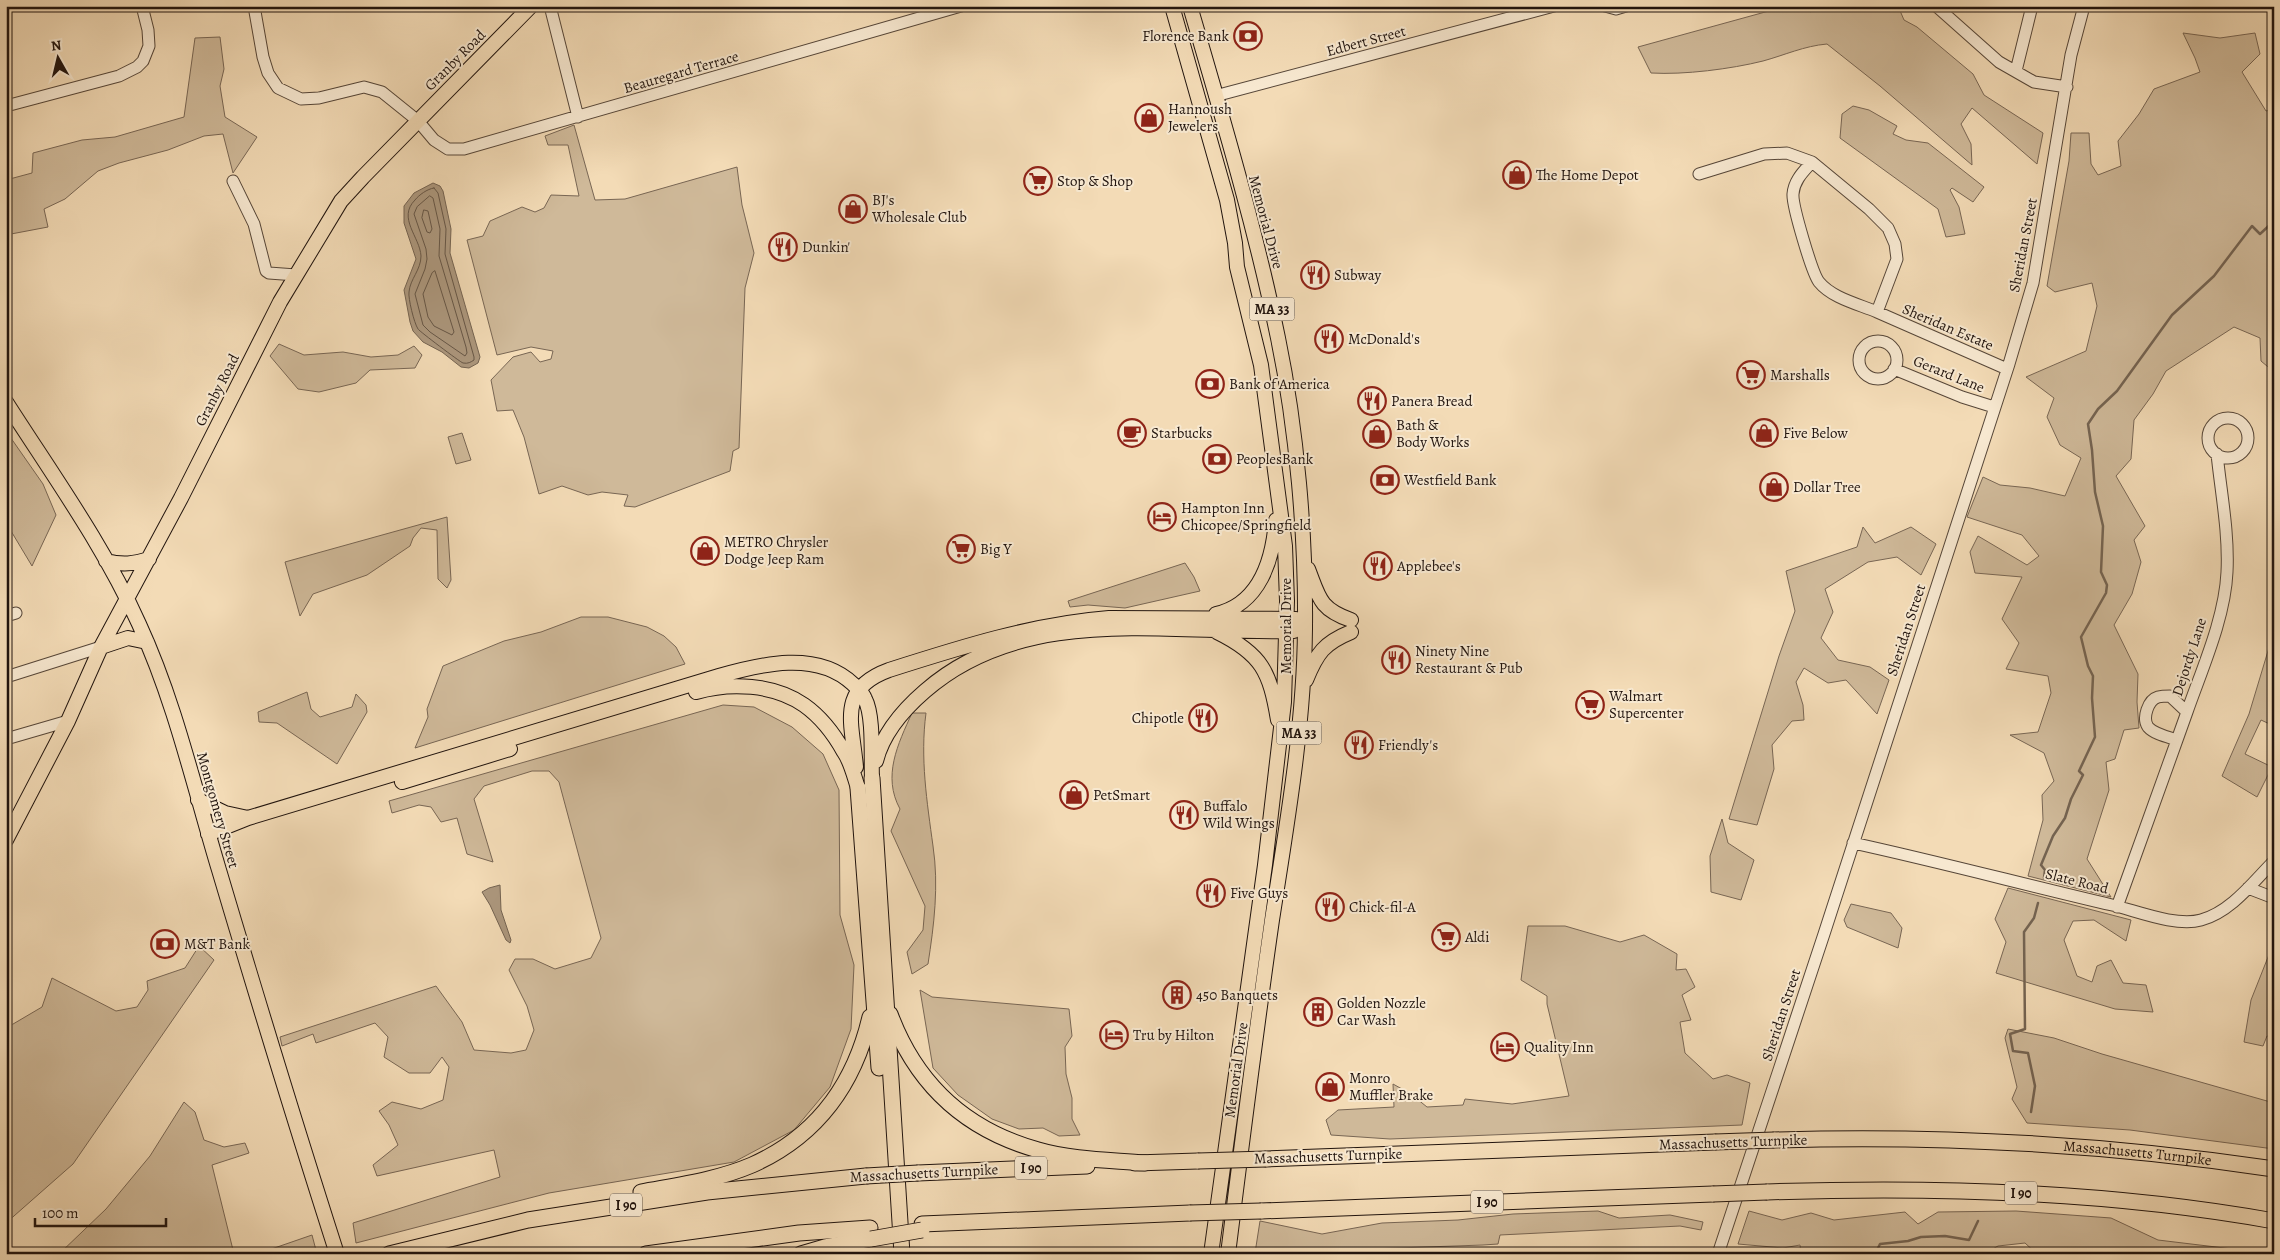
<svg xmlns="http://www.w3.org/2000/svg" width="2280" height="1260" font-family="Alegreya,serif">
  <rect width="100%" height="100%" fill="#f3dbb6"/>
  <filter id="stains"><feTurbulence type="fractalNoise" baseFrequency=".004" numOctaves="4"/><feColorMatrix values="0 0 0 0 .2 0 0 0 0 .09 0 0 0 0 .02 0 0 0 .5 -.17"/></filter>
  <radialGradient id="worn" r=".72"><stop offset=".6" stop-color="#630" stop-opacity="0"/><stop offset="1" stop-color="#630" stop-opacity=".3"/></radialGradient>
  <path fill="#cfb999" stroke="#786654" d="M1787 6H1808L1810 12 1822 6H1898L1904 20 1917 27 1973 74 1984 95 2043 133 2037 164 1972 108 1961 124 1971 144 1972 165 1880 86 1827 44C1804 46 1785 55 1763 61 1731 69 1684 75 1651 73L1638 47Z
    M2183 33 2220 38 2255 33 2260 54 2242 72 2266 111 2274 109V372L2261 361 2260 338 2234 327 2166 371 2153 394 2134 420 2131 459 2116 476 2145 526 2134 540 2141 562 2132 594 2114 625 2138 674 2137 702 2139 728 2124 730 2115 759 2106 762 2109 790 2087 859 2111 897 2028 876 2043 820 2042 795 2054 781 2044 753 2010 735 2038 732 2051 693 2048 676 2006 669 2019 643 2002 619 2022 577 1975 573 1970 552 1978 536 2027 565 2039 556 2022 535 1967 517 1983 477 2000 485 2030 488 2065 496 2081 458 2060 445 2047 417 2054 398 2026 377 2086 351 2097 306 2092 283 2055 292 2047 286 2069 161 2071 133H2089L2091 164 2098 175 2121 166 2118 141 2139 114 2154 89 2200 72 2195 58Z
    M220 37 224 69 220 86 225 117 257 137 233 173 223 134 204 136 168 150 119 163 98 171 65 199 44 209 48 227 11 234 6 231V180L32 173 33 153 82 140 115 137 184 117 195 38Z
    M1853 106 1869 110 1897 126 1893 134 1906 140 1928 143 1984 187 1973 202 1952 188 1950 190 1959 207 1965 234 1946 237 1938 209 1840 138 1842 114Z
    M574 125 595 200 625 199 737 167 742 205 754 253 745 288 739 448 733 451 730 471 635 507 624 506 628 495 602 492 588 495 562 486 539 494 524 437 513 410 497 411 491 380 513 357 531 352 540 362 551 359 553 351 531 347 497 355 467 240 483 236 490 221 522 207 535 212 544 208 551 195 579 196 568 145H548L545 136Z
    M279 344 304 355 343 352 371 357 398 355 414 346 422 355 415 368 370 370 356 383 319 392 298 389 270 356Z
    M6 431 43 484 56 515 32 566 11 531 6 535Z
    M462 433 471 460 456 464 448 437Z
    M447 517 451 580 447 588 438 579 437 530 421 528 413 538 410 546 367 575 313 594 300 616 285 562Z
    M1863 527 1875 543 1911 527 1936 544 1921 575 1897 557 1868 562 1825 589 1833 612 1821 638 1838 660 1870 667 1889 680 1877 714 1846 680 1828 683 1804 668 1796 682 1803 705 1804 720 1792 721 1772 745 1774 769 1757 825 1729 819 1779 656 1795 611 1786 571 1857 547Z
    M1185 563 1194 577 1200 591 1125 608 1088 605 1070 607 1068 601Z
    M581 617H608L647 627 664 636 676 647 685 664 415 748 428 717 427 709 443 666 504 641 541 632Z
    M2274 631V726L2261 720 2245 754 2272 767 2257 797 2222 776 2249 714Z
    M307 692 311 709 320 717 352 707 356 694 366 705 367 712 337 764 277 723 259 722 258 712Z
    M723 705 754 707 792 727 823 754 839 790 840 915 854 965 851 1029 830 1087 794 1130 734 1162 549 1193 356 1243 353 1223 500 1177 494 1150 377 1176 373 1165 398 1145 389 1125 379 1111 392 1102 421 1109 443 1100 449 1067 442 1057 430 1073H409L384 1057 388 1037 375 1023 316 1043 313 1034 282 1046 280 1037 436 986 462 1022 474 1050 511 1053 526 1050 534 1030 527 1006 509 970 515 959H533L555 969 591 958 601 938 559 782 549 771H532L484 786 474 799 493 862 467 854 457 818 441 822 431 807 419 805 392 813 389 801Z
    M912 713H926C920 758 927 802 933 846 939 886 934 925 928 964L912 974 907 952 923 930 925 906 891 831 900 809C882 776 898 744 912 713Z
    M1722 819 1728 843 1754 860 1741 900 1711 892 1710 856Z
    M2008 888 2131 920 2126 941 2094 920 2073 921 2064 940 2077 976 2092 982 2097 966 2111 960 2123 983 2146 985 2153 1012 2115 1009 1996 973 2006 942 1995 919Z
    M1851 904 1891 913 1902 928 1898 948 1847 927 1844 920Z
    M1528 926H1565L1620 942 1644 935 1677 954 1676 970 1686 969 1695 987 1682 995 1691 1020 1680 1022 1685 1053 1713 1079 1727 1075 1750 1083 1742 1125 1390 1139 1331 1135 1326 1120 1338 1110 1394 1107 1393 1084 1411 1094 1427 1107 1463 1105 1465 1099 1512 1104 1569 1096 1547 1004V996L1521 980Z
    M2274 942V1037L2267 1036 2263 1046 2244 1042 2251 1000Z
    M199 946 214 960 73 1164 6 1223V1026L8 1027 42 1007 52 978 116 1011 137 1007 148 990 147 981 185 968Z
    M920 990 932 997 1069 1009 1072 1036 1065 1047 1066 1074 1072 1098V1119L1080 1135 1059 1136 1043 1128 1019 1129 992 1119 958 1095 933 1068Z
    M2008 1029 2054 1038 2102 1054 2274 1103V1149L2130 1130 2027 1123 2012 1099 2017 1087 2005 1038Z
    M184 1102 195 1112 204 1140 224 1147 245 1143 249 1153 212 1165 234 1254H59L106 1209 150 1156Z
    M1598 1211 1619 1218 1670 1215 1703 1222 1701 1230 1680 1226 1500 1235 1498 1244 1483 1245 1255 1253 1260 1221 1322 1234 1382 1223 1458 1220 1513 1214Z
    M1749 1211 1782 1220 1811 1213 1834 1220 1905 1212 1918 1224 1938 1212 2016 1211 2111 1218 2158 1240 2274 1254H2037L2025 1243 1998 1246 1984 1254H1801L1800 1245 1783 1248 1738 1244Z
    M312 1235 317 1254H257Z"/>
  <path fill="#ac977d" stroke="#746351" d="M433 183 440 186 443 191 451 229 450 253 480 357 478 363 469 368 461 367 442 352 423 342 413 331 410 322 404 290 416 259 404 223V206L414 193Z
    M500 885 501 910 511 940 510 943 506 940 490 905 482 892 489 888Z"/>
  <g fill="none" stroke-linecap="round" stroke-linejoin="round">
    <path stroke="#665646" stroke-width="1" d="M434 188 438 193 446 229 445 254 474 357V360C471 362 468 364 463 363 460 362 419 331 418 329 414 323 408 298 409 292 410 279 421 270 421 256 420 237 397 218 415 200 419 195 427 189 434 188Z
      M430 196 433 198 440 229 439 256 466 347 467 353 465 356 430 332 423 325 415 294 425 269 427 259 426 249 414 214 417 207Z
      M424 210 428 211 432 229 430 233 427 232 422 218Z
      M435 271 454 332 452 335 434 326 428 317 423 294 432 273Z"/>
    <path stroke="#746351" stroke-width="2.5" d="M2044 878 2045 870 2041 865 2053 836 2065 818 2071 799 2083 775 2079 771 2095 737 2092 698 2093 676 2088 666 2081 637 2106 593 2107 585 2101 572 2103 526 2095 492 2092 450 2088 424 2098 409 2117 391 2172 315 2214 276 2252 226 2260 234 2274 221
      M2031 1112 2035 1086 2028 1053 2013 1051 2010 1034 2025 1029 2024 932 2034 918 2038 903
      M1875 1254 1880 1244 1908 1241 1921 1237 1945 1236 1969 1240 1978 1221"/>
    <defs>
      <path id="minor" d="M254 6 263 57 268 73 278 88 301 99 319 98 364 87 382 92 418 121 434 140 448 149H464L961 6
        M550 6 578 117
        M1605 6 1616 9 1626 6
        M1936 6 1999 62 2034 82 2067 87
        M2016 71 2032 6
        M1215 96 1554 6
        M6 106 119 76 137 67 143 61 149 46 148 30 142 6
        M1812 162C1804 171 1794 180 1793 194 1792 205 1812 273 1819 282 1832 298 1858 304 1877 312
        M1699 174 1764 154 1787 153 1812 162 1869 209 1888 228 1895 244 1897 259 1877 312 2007 369
        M233 181 254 224 266 271 269 273 296 275
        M1859 360a19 19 0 1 1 38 0a19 19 0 1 1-38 0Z
        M1894 369 1962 397 1994 407
        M2208 438a20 20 0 1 1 40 0a20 20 0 1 1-40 0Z
        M6 616 16 613
        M6 677 101 647
        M6 739 68 721
        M2177 740 2187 712
        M1853 843C1940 862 2026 885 2112 905 2137 911 2176 927 2201 920 2231 912 2253 882 2274 861
        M2248 888 2274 898
        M2117 907 2177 740C2168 737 2154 734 2148 727 2142 718 2148 700 2158 697 2162 696 2166 696 2170 696L2187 712C2202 669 2225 618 2227 572 2229 533 2221 493 2217 454
        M1718 1254 1824 934 2009 364 2033 283 2071 55 2084 6"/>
      <path id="major" d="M1172 6 1227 200 1235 243 1237 267 1261 365 1285 546 1287 601 1284 702 1265 865 1211 1254
        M1190 6C1222 116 1255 226 1278 338 1297 430 1306 536 1305 629 1304 727 1287 823 1272 920 1256 1031 1242 1142 1228 1254
        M6 402C52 474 104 546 139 624 175 702 194 787 219 870 257 998 296 1126 337 1254
        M106 561C122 565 134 564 149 559
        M1308 569C1319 597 1319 609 1351 620
        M1216 614C1260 604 1273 559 1276 520
        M1217 632C1262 654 1270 672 1278 720
        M101 647 128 638 147 642
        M1306 680C1317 653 1324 643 1351 632
        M696 692C730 682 774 684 804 705 821 717 834 734 844 752 851 762 854 776 858 788
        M876 761C883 733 903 710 925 691 1027 602 1172 635 1294 631
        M856 767C852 722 837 689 889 670 961 647 1033 624 1109 618L1296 619
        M402 782 510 749
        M198 800 225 813 248 818
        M208 834 248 818 719 676C761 664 817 650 853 684 857 688 863 693 865 699 874 716 871 758 872 778
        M6 840 68 721 101 647 181 498 280 302 341 201 363 177 531 6"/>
      <g id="highway">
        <path d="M872 778 902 1254"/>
        <path d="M858 788 879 1068"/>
        <path d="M890 1014C916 1084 966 1130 1038 1150 1072 1160 1110 1160 1145 1163"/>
        <path id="s1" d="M1774 1140C1942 1135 2108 1144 2274 1169"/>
        <path d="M1266 1159 1715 1142"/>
        <path d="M1135 1163 1198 1161"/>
        <path d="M918 1173 1087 1166"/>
        <path d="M641 1192C678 1185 717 1180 752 1165 817 1136 854 1085 870 1017"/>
        <path d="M1767 1192C1936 1186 2107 1191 2274 1221"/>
        <path d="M1261 1211 1713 1194"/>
        <path d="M922 1224 1190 1213"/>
        <path d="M389 1254 528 1220 707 1192 866 1176"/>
        <path d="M646 1254 799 1233 870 1228"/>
        <path d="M801 1254 825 1247 871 1239"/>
      </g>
    </defs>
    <use href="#minor" stroke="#564638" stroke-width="13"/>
    <use href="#major" stroke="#21140e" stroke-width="16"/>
    <use href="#highway" stroke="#21140e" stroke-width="17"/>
    <use href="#minor" stroke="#f7e8d0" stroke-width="11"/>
    <use href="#major" stroke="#f3dbb6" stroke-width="14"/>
    <use href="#highway" stroke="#f3dbb6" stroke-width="15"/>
    <defs>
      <path id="highway-bridge" d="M1715 1142 1774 1140
        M1198 1161 1266 1159
        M866 1176 918 1173
        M1713 1194 1767 1192
        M1190 1213 1261 1211
        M871 1239 922 1230"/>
    </defs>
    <use href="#highway-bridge" stroke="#21140e" stroke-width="17" stroke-linecap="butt"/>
    <use href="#highway-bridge" stroke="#f3dbb6" stroke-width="15"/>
  </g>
  <defs>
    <symbol id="bank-ring" viewBox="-11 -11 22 22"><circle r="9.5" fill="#f7e8d0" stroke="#8f2418" stroke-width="1.5"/><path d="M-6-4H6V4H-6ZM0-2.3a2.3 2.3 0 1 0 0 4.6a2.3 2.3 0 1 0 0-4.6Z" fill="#8f2418"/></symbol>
    <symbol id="shop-ring" viewBox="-11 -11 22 22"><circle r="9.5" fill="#f7e8d0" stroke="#8f2418" stroke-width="1.5"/><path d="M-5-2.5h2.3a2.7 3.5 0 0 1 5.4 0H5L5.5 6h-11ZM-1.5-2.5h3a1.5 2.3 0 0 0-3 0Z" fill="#8f2418"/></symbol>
    <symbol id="supermarket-ring" viewBox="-11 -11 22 22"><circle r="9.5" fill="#f7e8d0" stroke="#8f2418" stroke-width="1.5"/><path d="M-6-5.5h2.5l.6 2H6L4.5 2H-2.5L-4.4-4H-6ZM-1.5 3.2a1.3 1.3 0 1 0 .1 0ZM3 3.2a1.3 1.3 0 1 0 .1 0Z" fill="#8f2418"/></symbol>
    <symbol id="restaurant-ring" viewBox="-11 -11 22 22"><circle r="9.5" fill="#f7e8d0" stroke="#8f2418" stroke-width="1.5"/><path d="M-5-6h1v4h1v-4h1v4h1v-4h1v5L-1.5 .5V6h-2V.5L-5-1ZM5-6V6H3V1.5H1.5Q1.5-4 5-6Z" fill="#8f2418"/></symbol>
    <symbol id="cafe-ring" viewBox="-11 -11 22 22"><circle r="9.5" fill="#f7e8d0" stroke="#8f2418" stroke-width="1.5"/><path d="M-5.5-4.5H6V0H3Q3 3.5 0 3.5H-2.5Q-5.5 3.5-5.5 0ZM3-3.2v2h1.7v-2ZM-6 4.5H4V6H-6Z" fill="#8f2418"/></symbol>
    <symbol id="hotel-ring" viewBox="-11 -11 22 22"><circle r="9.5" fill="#f7e8d0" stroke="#8f2418" stroke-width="1.5"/><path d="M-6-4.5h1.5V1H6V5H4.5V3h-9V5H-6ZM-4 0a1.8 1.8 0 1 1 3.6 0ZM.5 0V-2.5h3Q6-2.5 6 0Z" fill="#8f2418"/></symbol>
    <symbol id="building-ring" viewBox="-11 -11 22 22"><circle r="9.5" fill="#f7e8d0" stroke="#8f2418" stroke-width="1.5"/><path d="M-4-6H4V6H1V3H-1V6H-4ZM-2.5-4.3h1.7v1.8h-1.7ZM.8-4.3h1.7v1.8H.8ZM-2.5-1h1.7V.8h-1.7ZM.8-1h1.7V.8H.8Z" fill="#8f2418"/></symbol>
  </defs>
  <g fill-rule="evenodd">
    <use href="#bank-ring" x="1232" y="20" width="32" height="32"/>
    <use href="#shop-ring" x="1133" y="102" width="32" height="32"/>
    <use href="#shop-ring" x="1501" y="159" width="32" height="32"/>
    <use href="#supermarket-ring" x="1022" y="165" width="32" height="32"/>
    <use href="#shop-ring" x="837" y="193" width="32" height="32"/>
    <use href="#restaurant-ring" x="767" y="231" width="32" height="32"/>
    <use href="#restaurant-ring" x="1299" y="259" width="32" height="32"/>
    <use href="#restaurant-ring" x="1313" y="323" width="32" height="32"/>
    <use href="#supermarket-ring" x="1735" y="359" width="32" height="32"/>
    <use href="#bank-ring" x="1194" y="368" width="32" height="32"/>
    <use href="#restaurant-ring" x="1356" y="385" width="32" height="32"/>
    <use href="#cafe-ring" x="1116" y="417" width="32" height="32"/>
    <use href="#shop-ring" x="1748" y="417" width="32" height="32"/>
    <use href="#shop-ring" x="1361" y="418" width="32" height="32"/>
    <use href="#bank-ring" x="1201" y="443" width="32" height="32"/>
    <use href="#bank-ring" x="1369" y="464" width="32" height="32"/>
    <use href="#shop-ring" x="1758" y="471" width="32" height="32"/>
    <use href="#hotel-ring" x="1146" y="501" width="32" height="32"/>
    <use href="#supermarket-ring" x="945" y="533" width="32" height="32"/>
    <use href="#shop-ring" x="689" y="535" width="32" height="32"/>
    <use href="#restaurant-ring" x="1362" y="550" width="32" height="32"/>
    <use href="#restaurant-ring" x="1380" y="644" width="32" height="32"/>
    <use href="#supermarket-ring" x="1574" y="689" width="32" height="32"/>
    <use href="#restaurant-ring" x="1187" y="702" width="32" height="32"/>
    <use href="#restaurant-ring" x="1343" y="729" width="32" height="32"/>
    <use href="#shop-ring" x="1058" y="779" width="32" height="32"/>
    <use href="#restaurant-ring" x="1168" y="799" width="32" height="32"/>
    <use href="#restaurant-ring" x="1195" y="877" width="32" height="32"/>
    <use href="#restaurant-ring" x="1314" y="891" width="32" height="32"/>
    <use href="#supermarket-ring" x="1430" y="921" width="32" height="32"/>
    <use href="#bank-ring" x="149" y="928" width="32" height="32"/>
    <use href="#building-ring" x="1161" y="979" width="32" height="32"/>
    <use href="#building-ring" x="1302" y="996" width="32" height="32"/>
    <use href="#hotel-ring" x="1098" y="1019" width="32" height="32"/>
    <use href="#hotel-ring" x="1489" y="1031" width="32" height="32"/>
    <use href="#shop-ring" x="1314" y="1071" width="32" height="32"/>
  </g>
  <g text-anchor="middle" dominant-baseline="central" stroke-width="4" stroke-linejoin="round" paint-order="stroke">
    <g fill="#f7e8d0" stroke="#615448" stroke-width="1">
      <rect x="1249.5" y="297.5" width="45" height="23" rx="4"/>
      <rect x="1276.5" y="721.5" width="45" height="23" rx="4"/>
      <rect x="1015" y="1156.5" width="32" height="23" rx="4"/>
      <rect x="2005" y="1181.5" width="32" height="23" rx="4"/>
      <rect x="1471" y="1190.5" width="32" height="23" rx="4"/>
      <rect x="610" y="1193.5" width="32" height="23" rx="4"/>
    </g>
    <g font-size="14" font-weight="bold" fill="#21140e">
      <text x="1272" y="309">MA 33</text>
      <text x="1299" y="733">MA 33</text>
      <text x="1031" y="1168">I 90</text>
      <text x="2021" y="1193">I 90</text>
      <text x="1487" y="1202">I 90</text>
      <text x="626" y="1205">I 90</text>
    </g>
    <g font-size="15" fill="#21140e" stroke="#f7e8d0" text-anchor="start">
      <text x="1229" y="36" text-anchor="end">Florence Bank</text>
      <text x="1168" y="109">Hannoush<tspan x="1168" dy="17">Jewelers</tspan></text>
      <text x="1536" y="175">The Home Depot</text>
      <text x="1057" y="181">Stop &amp; Shop</text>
      <text x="872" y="200">BJ's<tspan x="872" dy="17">Wholesale Club</tspan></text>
      <text x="802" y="247">Dunkin'</text>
      <text x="1334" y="275">Subway</text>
      <text x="1348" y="339">McDonald's</text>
      <text x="1770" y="375">Marshalls</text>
      <text x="1229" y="384">Bank of America</text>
      <text x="1391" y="401">Panera Bread</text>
      <text x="1396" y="425">Bath &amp;<tspan x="1396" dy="17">Body Works</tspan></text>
      <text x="1151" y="433">Starbucks</text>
      <text x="1783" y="433">Five Below</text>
      <text x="1236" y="459">PeoplesBank</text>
      <text x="1404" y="480">Westfield Bank</text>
      <text x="1793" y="487">Dollar Tree</text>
      <text x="1181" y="508">Hampton Inn<tspan x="1181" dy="17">Chicopee/Springfield</tspan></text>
      <text x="724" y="542">METRO Chrysler<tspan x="724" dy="17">Dodge Jeep Ram</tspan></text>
      <text x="980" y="549">Big Y</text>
      <text x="1397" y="566">Applebee's</text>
      <text x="1415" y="651">Ninety Nine<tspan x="1415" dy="17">Restaurant &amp; Pub</tspan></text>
      <text x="1609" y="696">Walmart<tspan x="1609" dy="17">Supercenter</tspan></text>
      <text x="1184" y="718" text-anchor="end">Chipotle</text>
      <text x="1378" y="745">Friendly's</text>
      <text x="1093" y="795">PetSmart</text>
      <text x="1203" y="806">Buffalo<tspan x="1203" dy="17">Wild Wings</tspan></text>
      <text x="1230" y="893">Five Guys</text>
      <text x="1349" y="907">Chick-fil-A</text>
      <text x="1465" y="937">Aldi</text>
      <text x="184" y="944">M&amp;T Bank</text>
      <text x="1196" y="995">450 Banquets</text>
      <text x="1337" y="1003">Golden Nozzle<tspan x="1337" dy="17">Car Wash</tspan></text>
      <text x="1133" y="1035">Tru by Hilton</text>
      <text x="1524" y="1047">Quality Inn</text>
      <text x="1349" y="1078">Monro<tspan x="1349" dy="17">Muffler Brake</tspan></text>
    </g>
    <g font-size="15" fill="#21140e" stroke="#f7e8d0">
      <text transform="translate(1366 41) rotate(-15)">Edbert Street</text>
      <text transform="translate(455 60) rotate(-45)">Granby Road</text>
      <text transform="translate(681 72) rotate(-16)">Beauregard Terrace</text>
      <text transform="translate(1266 222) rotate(75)">Memorial Drive</text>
      <text transform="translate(2023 245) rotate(-79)">Sheridan Street</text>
      <text transform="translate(1948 327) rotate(23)">Sheridan Estate</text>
      <text transform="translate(1949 374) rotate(22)">Gerard Lane</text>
      <text transform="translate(217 390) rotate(-63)">Granby Road</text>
      <text transform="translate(1286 626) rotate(-90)">Memorial Drive</text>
      <text transform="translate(1906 630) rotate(-72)">Sheridan Street</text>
      <text transform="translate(2189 657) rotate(-72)">Dejordy Lane</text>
      <text transform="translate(218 810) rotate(74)">Montgomery Street</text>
      <text transform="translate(2077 881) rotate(14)">Slate Road</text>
      <text transform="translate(1781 1015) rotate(-72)">Sheridan Street</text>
      <text transform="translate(1236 1070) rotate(-82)">Memorial Drive</text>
      <text transform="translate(1733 1142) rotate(-2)">Massachusetts Turnpike</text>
      <text stroke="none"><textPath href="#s1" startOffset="364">Massachusetts Turnpike</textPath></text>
      <text transform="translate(1328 1156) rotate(-2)">Massachusetts Turnpike</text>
      <text transform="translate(924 1173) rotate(-3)">Massachusetts Turnpike</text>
    </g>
  </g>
  <rect width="2280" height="1260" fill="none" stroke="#f3dbb6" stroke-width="25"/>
  <rect x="8" y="8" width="2265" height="1245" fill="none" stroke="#21140e" stroke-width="2.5"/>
  <rect x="12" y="12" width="2255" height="1235" fill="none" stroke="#21140e"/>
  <g transform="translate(58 58) rotate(352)" stroke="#f7e8d0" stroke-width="4" paint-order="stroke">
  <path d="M0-4L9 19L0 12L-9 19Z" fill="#21140e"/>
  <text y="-8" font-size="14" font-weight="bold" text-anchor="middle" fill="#21140e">N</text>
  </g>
  <path d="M35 1218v8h131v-8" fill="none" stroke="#21140e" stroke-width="2.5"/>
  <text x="42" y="1218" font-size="15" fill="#21140e" stroke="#f7e8d0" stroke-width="4" paint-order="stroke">100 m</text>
  <rect width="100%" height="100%" filter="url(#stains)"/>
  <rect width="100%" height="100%" fill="url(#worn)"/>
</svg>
